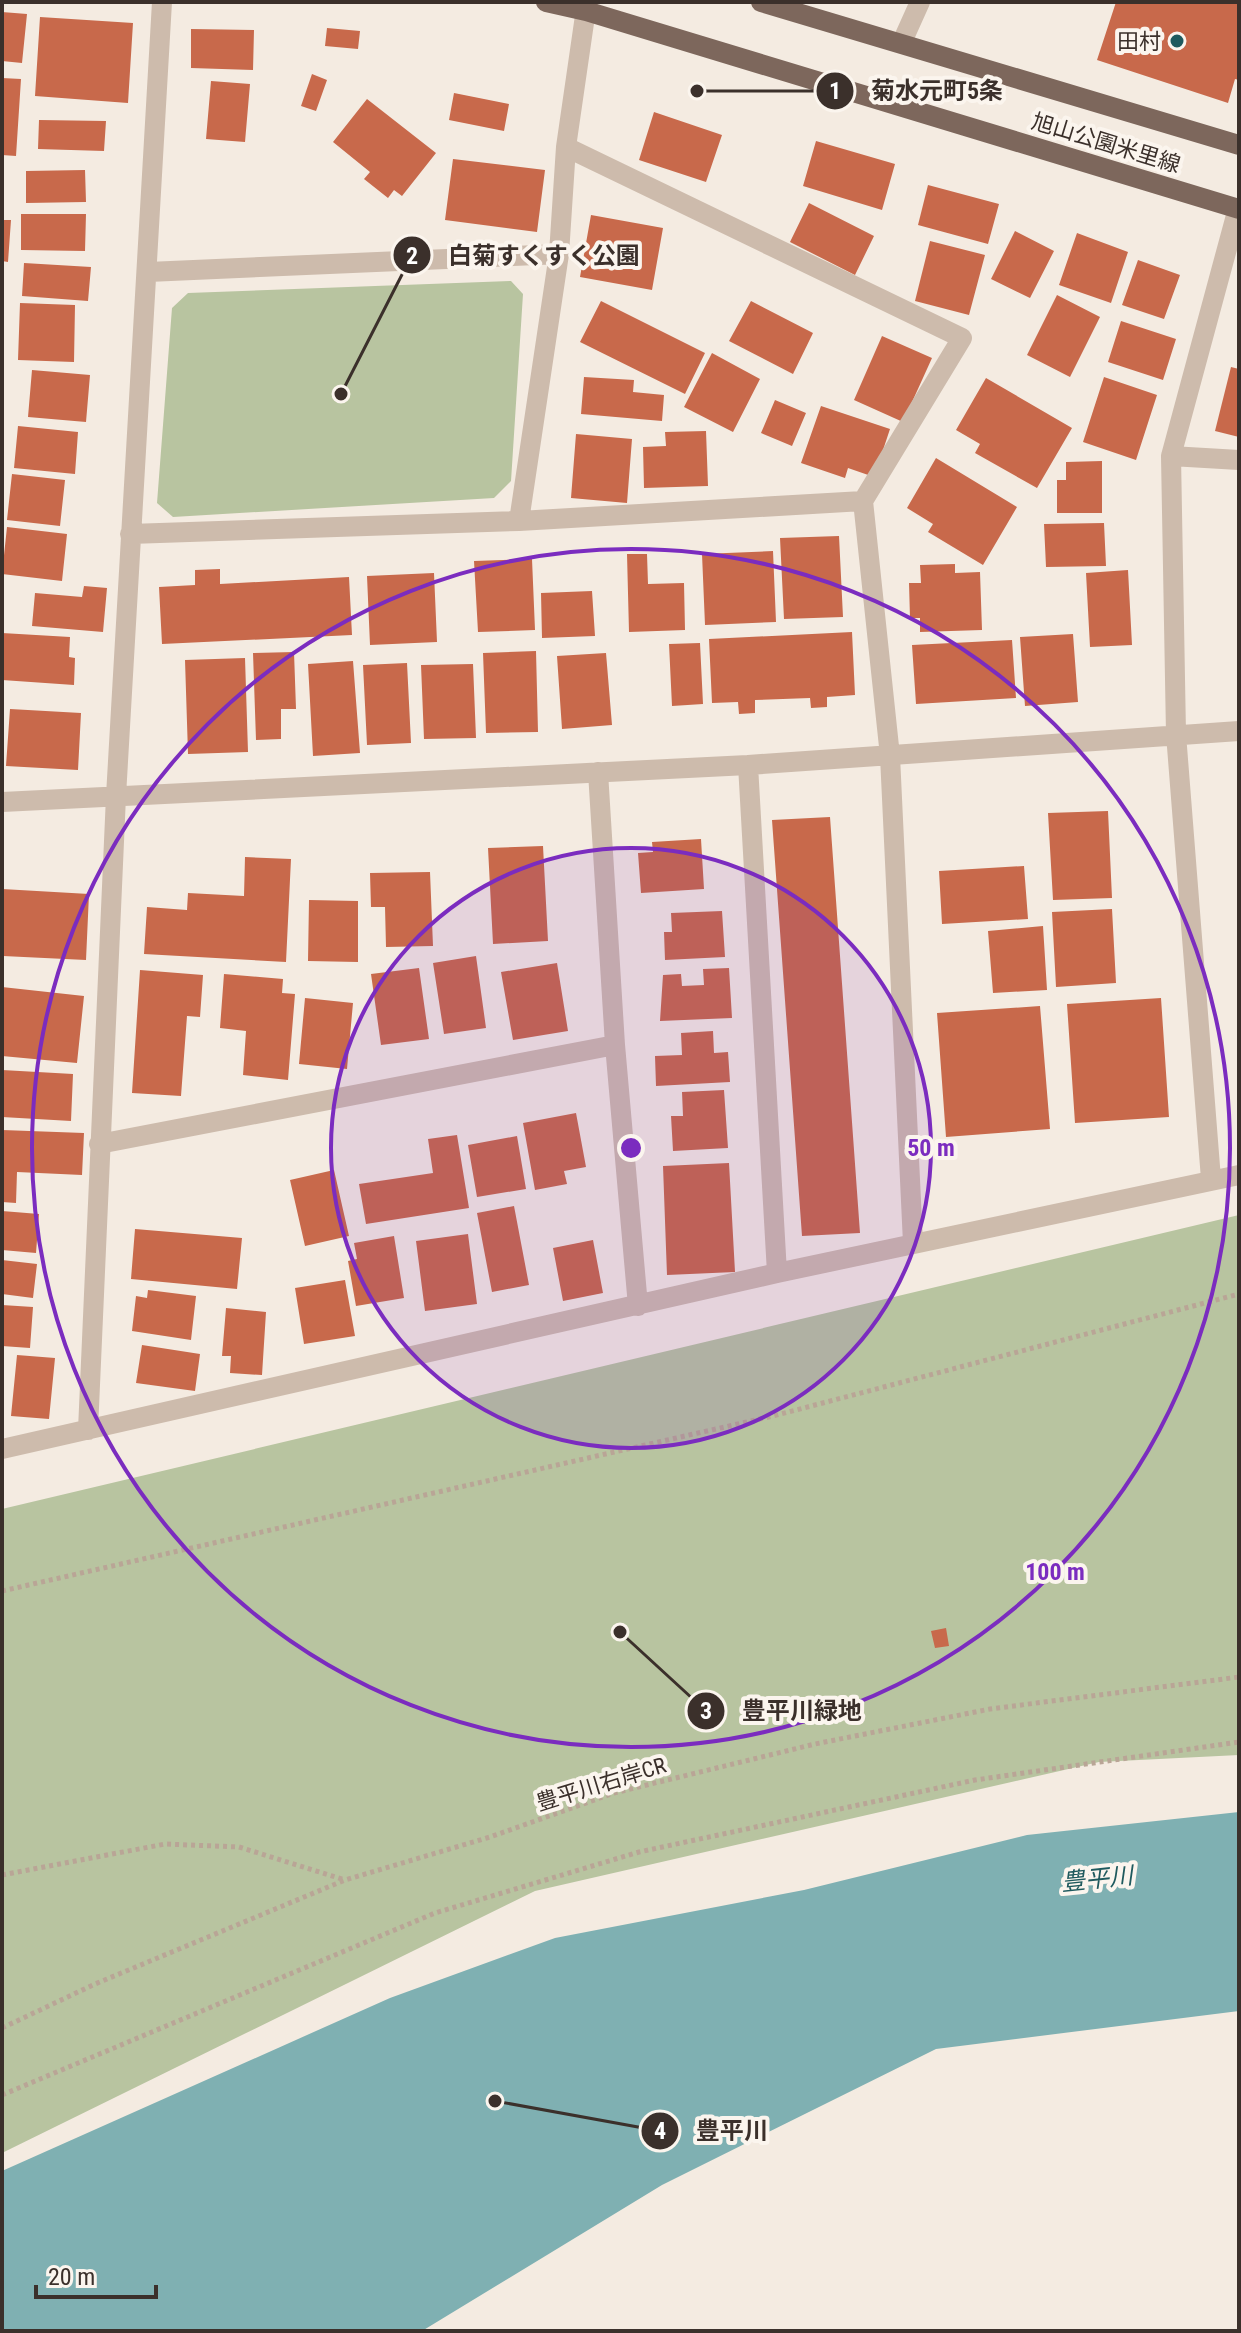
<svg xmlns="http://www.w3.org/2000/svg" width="1241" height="2333" font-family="'Roboto Condensed','Noto Sans JP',sans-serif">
  <rect width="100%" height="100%" fill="#f4ebe1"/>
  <path fill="#b8c4a0" d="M511 281 523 294 511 481 494 498 173 517 157 503 172 308 188 293Z
    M1239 1215V1755L1099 1762 535 1891 2 2153V1509Z"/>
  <path fill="#7fb0b2" d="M1239 1812V2011L936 2049 662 2185 422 2331H2V2171L390 1998 555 1938 804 1890 1027 1835Z"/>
  <path fill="#c8694b" d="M1116 2H1239V80L1235 79 1228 103 1097 60Z
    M2 12 27 14 22 63 2 61Z
    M40 17 133 23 128 103 35 96Z
    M327 28 360 31 358 49 325 46Z
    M191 29 254 30 253 70 191 68Z
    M312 74 327 80 316 111 301 106Z
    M2 78 21 79 16 156 2 155Z
    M211 81 250 84 245 142 206 139Z
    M454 93 509 104 504 131 449 120Z
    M367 99 436 153 402 196 394 190 388 198 364 179 370 172 333 142Z
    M654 112 722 135 706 182 639 160Z
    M39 120 106 121 104 151 38 149Z
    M816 141 895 164 882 210 803 186Z
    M453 159 545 170 537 232 445 220Z
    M85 170 86 202 26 203V171Z
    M928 185 999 204 988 244 918 225Z
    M809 203 874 236 855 275 790 242Z
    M21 214H86L85 251 21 250Z
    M591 215 663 228 652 290 580 277Z
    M2 220H11L8 262 2 261Z
    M1015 231 1054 251 1030 298 991 279Z
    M1077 233 1128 252 1111 303 1059 285Z
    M930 241 985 255 969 315 915 301Z
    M1138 260 1180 275 1164 319 1122 305Z
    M24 263 91 267 88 301 22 296Z
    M1057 295 1100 317 1070 377 1027 355Z
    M601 301 705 353 685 394 580 342Z
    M751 301 813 333 793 374 729 341Z
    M20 303 75 305 74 362 18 360Z
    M1121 321 1176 339 1163 380 1108 362Z
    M882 336 932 358 903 422 854 400Z
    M712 353 760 379 733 432 684 407Z
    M1231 367 1239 369V437L1215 431Z
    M32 370 90 375 86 422 28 417Z
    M584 377 634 380 633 392 664 395 662 421 581 414Z
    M1104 377 1157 395 1136 460 1083 442Z
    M986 378 1072 428 1037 488 975 453 980 444 956 430Z
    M775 400 806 413 792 446 761 433Z
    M821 406 890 429 874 477 848 468 845 478 801 463Z
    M18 426 78 432 75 474 14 468Z
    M706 431 708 486 644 488 643 447 666 446 665 432Z
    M576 434 632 439 627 503 571 498Z
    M936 458 1017 507 983 565 928 532 933 524 907 508Z
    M1102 461V513H1057V480H1066V462Z
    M12 474 65 480 60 526 7 520Z
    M1104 523 1106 566 1046 567 1044 524Z
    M7 527 67 534 62 581 2 574Z
    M839 536 843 617 784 619 780 538Z
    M773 551 776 622 705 625 702 554Z
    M627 554H647L648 584 684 583 685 630 629 632Z
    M532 559 535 630 478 632 474 561Z
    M955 564V573L980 572 982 630 920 632V618H910L909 583H921L920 565Z
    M220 569V584L349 577 352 635 162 644 159 587 195 585V570Z
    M1128 570 1132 645 1090 647 1086 573Z
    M434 573 437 642 370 645 367 576Z
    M84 586 107 588 103 632 32 626 35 593 82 597Z
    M592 591 595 636 542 638 541 593Z
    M852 632 855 695 827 697V707L811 708 810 698 755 700V713L739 714 738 702 712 703 709 639Z
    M2 633 70 637 69 657 75 658 74 685 2 680Z
    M1073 634 1078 702 1025 706 1020 637Z
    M1012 640 1016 698 916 704 912 645Z
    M700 643 703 704 672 706 669 644Z
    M536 651 538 732 486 733 483 653Z
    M294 652 296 709H281V739L256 740 253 653Z
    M606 653 612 725 562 729 557 656Z
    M245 658 248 752 188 754 185 660Z
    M353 661 360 753 313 756 308 664Z
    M407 663 411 743 367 745 363 665Z
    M473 664 476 738 424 739 421 665Z
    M10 709 81 713 78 770 6 766Z
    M1108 811 1112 898 1053 900 1048 813Z
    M830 817 860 1233 802 1236 772 820Z
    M701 839 704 889 641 893 638 853 653 852 652 842Z
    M543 846 548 941 493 944 488 848Z
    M245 857 291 859 286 962 144 954 147 907 187 910 188 893 244 896Z
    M1024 866 1028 919 942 924 939 871Z
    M430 872 433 946 386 947 385 907H371L370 873Z
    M2 889 89 894 86 960 3 956Z
    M309 900 358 901V962L308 961Z
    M1112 909 1116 983 1056 987 1052 912Z
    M722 911 725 957 665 960 664 932H672L671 913Z
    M1043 926 1047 990 993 993 988 931Z
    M476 956 486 1028 444 1034 433 963Z
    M557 963 568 1031 513 1040 501 972Z
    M419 968 429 1039 381 1045 371 974Z
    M729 968 732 1018 660 1021 663 975 681 974 682 986 704 985 703 969Z
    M140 970 203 975 200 1017 187 1016 181 1096 132 1093Z
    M224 974 283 979 282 993 295 994 288 1080 243 1075 246 1031 220 1028Z
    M2 987 84 996 77 1063 2 1056Z
    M305 998 353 1003 347 1069 299 1064Z
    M1161 998 1169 1117 1075 1123 1067 1004Z
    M1040 1006 1050 1129 946 1137 937 1013Z
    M713 1031 714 1053 728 1052 730 1082 656 1086 655 1056 682 1055 681 1033Z
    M2 1070 73 1074 71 1121 2 1117Z
    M724 1090 728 1148 673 1151 671 1116H683L682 1092Z
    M576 1113 586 1167 564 1171 567 1184 535 1190 523 1123Z
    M2 1130 84 1133 82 1175 17 1172 16 1203 2 1202Z
    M457 1135 469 1208 366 1224 359 1184 433 1173 428 1139Z
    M517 1136 526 1189 477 1197 468 1145Z
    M729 1163 735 1272 667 1275 663 1166Z
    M334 1170 349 1236 305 1246 290 1180Z
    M514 1206 529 1285 492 1292 477 1213Z
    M2 1211 39 1214 36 1253 2 1250Z
    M135 1229 242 1238 237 1289 131 1279Z
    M468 1234 477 1304 425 1311 416 1241Z
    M394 1236 404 1298 356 1306 348 1261 357 1259 354 1243Z
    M593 1240 603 1293 563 1301 553 1248Z
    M2 1260 37 1264 33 1298 2 1294Z
    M345 1280 355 1336 304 1344 295 1288Z
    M148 1290 196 1296 191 1340 132 1331 136 1296 147 1298Z
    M2 1305 33 1307 30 1348 2 1346Z
    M226 1308 266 1312 262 1375 230 1373 231 1356H222Z
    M142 1345 200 1354 195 1391 136 1383Z
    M17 1355 55 1358 49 1419 11 1416Z
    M946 1628 949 1646 935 1648 931 1631Z"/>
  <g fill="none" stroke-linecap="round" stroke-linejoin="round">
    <path stroke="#b9a596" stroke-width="5" stroke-dasharray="4 4" stroke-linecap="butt" d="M2 1591 773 1416 1239 1294
      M2 1875 165 1844 239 1847 345 1880
      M2 2028 95 1984 345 1880 490 1837 614 1793 815 1744 990 1709 1239 1677
      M2 2095 435 1913 639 1852 975 1780 1239 1742"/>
    <path stroke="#cdbbac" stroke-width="20" d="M902 42 920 2
      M566 147 962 338 863 501
      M148 272 559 254
      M1171 456 1239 460
      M519 521 559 254 566 147 587 2
      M130 534 519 521 863 501 890 756 913 1243
      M748 765 777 1273
      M598 772 615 1045 638 1306
      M2 802 748 765 1239 731
      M99 1144 615 1045
      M1211 1179 1176 734 1171 456 1238 208
      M88 1430 116 796 162 2
      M2 1449 777 1273 1239 1175"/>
    <path stroke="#7d675c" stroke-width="20" d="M546 2 586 11 1239 209
      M761 2 1239 145"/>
  </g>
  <circle cx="631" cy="1148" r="300" fill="#7b2cbf" fill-opacity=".12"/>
  <g fill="none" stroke="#7b2cbf" stroke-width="4">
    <circle cx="631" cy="1148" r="300"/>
    <circle cx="631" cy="1148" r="599"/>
  </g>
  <circle fill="#1f5a5e" stroke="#fbf5ee" stroke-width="3" cx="1177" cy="41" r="8"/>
  <g text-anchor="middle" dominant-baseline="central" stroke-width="8" stroke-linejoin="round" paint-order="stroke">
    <g font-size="22" fill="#3b302b" stroke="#fbf5ee" text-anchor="end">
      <text x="1161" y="41">田村</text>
    </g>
    <g font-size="22" fill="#3b302b" stroke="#fbf5ee">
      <text transform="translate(1106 143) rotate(17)">旭山公園米里線</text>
      <text transform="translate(601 1784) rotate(-17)">豊平川右岸CR</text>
    </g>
    <g font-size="24" font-style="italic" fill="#1f5a5e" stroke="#fbf5ee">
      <text transform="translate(1097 1879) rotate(-6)">豊平川</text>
    </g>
  </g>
  <circle cx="631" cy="1148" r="12" fill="#7b2cbf" stroke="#fbf5ee" stroke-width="4"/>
  <g font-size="24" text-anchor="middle" font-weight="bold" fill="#7b2cbf" stroke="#fbf5ee" stroke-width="8" stroke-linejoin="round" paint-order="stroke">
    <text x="931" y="1156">50 m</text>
    <text x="1055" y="1580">100 m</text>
  </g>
  <path fill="none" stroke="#3b302b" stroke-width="3" d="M697 91L835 91M341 394L412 255M620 1632L706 1711M495 2101L660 2131"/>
  <g fill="#3b302b" stroke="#fbf5ee" stroke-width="3">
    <circle cx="697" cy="91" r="8"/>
    <circle cx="341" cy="394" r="8"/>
    <circle cx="620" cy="1632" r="8"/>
    <circle cx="495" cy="2101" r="8"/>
    <circle cx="835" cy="91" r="20"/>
    <circle cx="412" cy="255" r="20"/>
    <circle cx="706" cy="1711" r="20"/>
    <circle cx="660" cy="2131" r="20"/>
  </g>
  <g font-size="24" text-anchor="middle" font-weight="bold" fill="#fff">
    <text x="835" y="99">1</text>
    <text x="412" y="264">2</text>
    <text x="706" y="1719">3</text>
    <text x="660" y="2139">4</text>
  </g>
  <g font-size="24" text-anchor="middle" font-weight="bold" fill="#3b302b" stroke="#fbf5ee" stroke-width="8" stroke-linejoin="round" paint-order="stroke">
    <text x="937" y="99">菊水元町5条</text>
    <text x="544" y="264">白菊すくすく公園</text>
    <text x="802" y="1719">豊平川緑地</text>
    <text x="732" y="2139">豊平川</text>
  </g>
  <rect width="1241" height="2333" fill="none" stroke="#3b302b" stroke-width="8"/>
  <path d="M36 2285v12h120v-12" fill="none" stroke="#3b302b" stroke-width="4"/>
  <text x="48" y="2285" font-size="24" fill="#3b302b" stroke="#fbf5ee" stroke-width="6" paint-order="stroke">20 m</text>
</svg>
